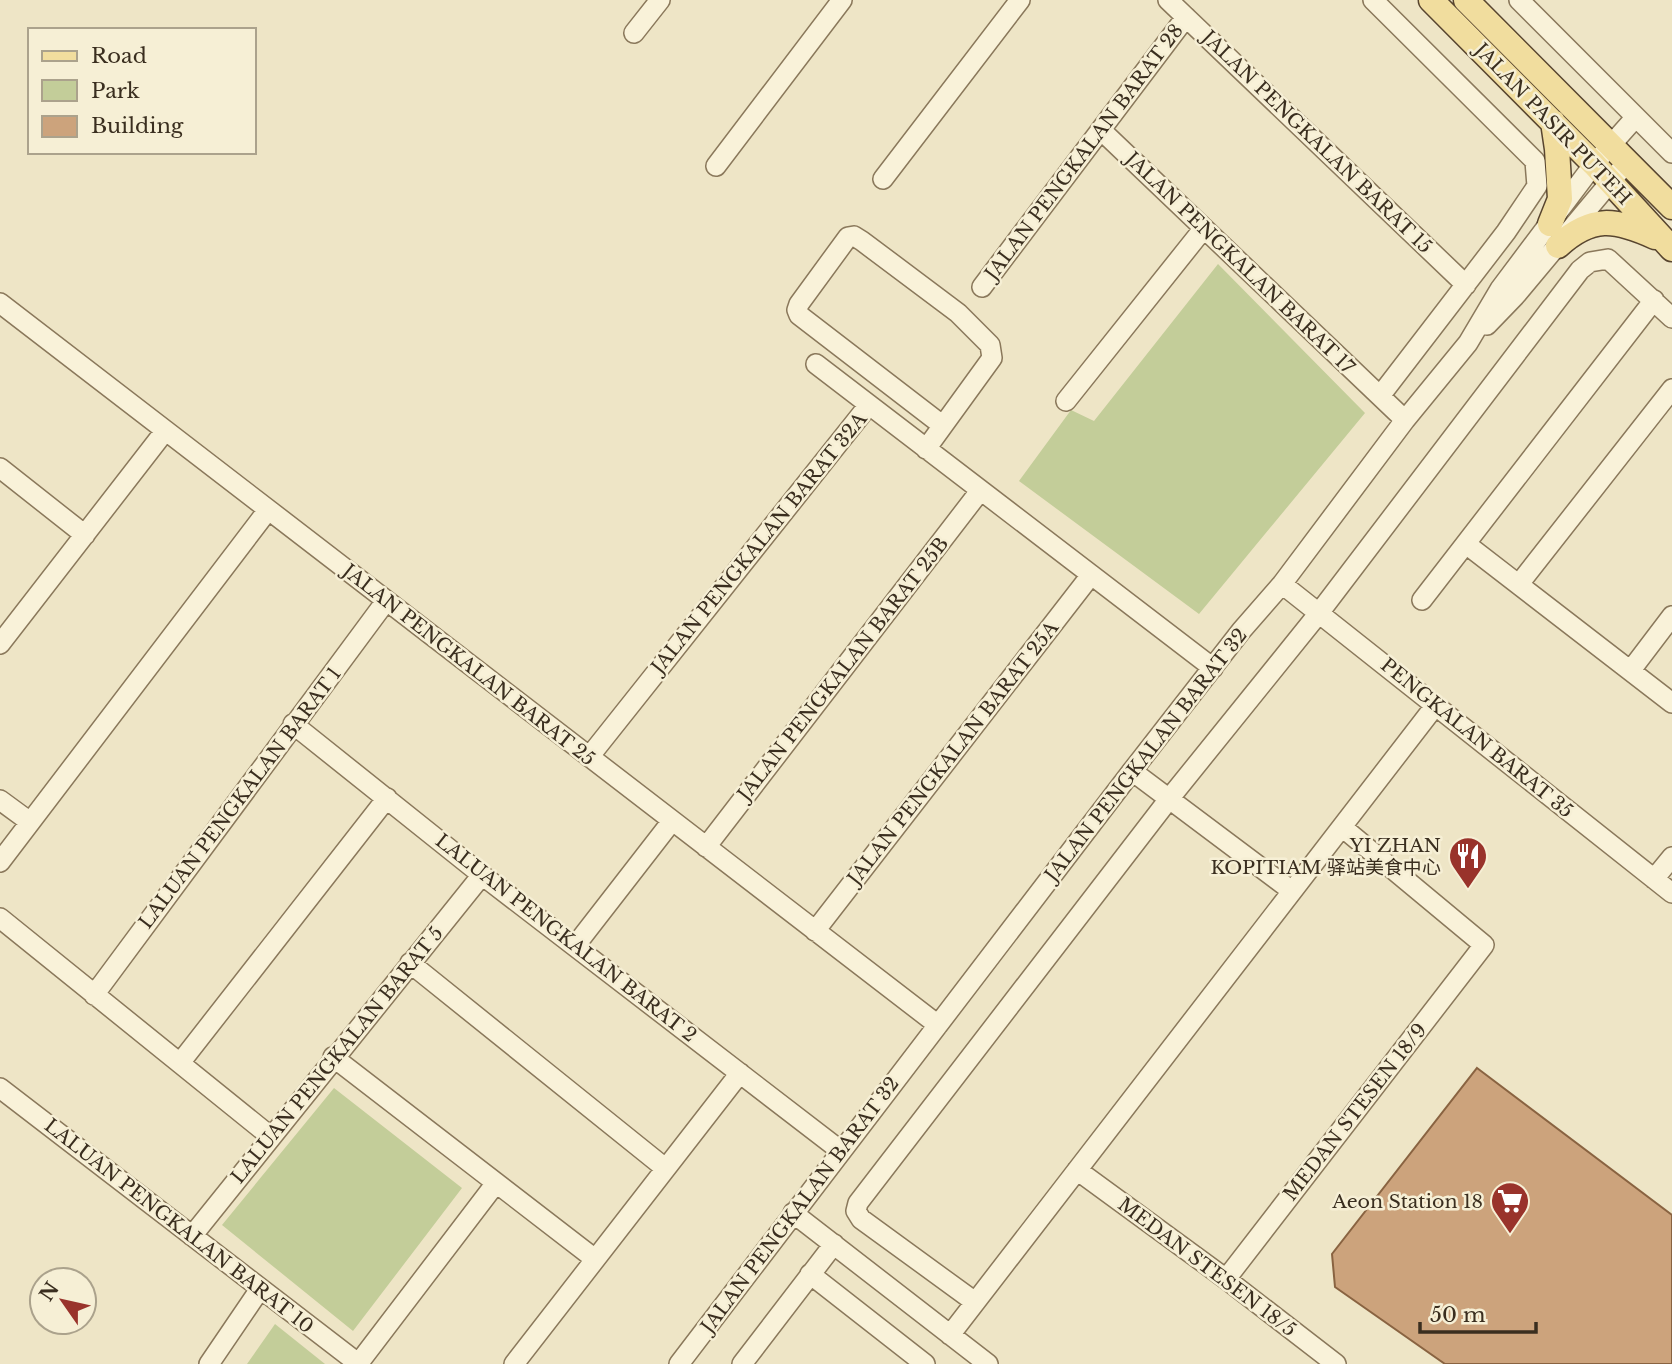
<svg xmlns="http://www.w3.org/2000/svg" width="1672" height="1364" font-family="'Libre Baskerville','Noto Sans SC',serif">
  <rect width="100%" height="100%" fill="#eee5c6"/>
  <path fill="#c3cd99" d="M1218 264 1365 413 1199 614 1019 481 1071 410 1094 421Z
    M334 1088 462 1188 353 1331 222 1225Z
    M275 1324 325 1364H247Z"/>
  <path fill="#cca37c" stroke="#896341" stroke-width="2" d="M1477 1068 1672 1215V1364H1445L1335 1287 1332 1254Z"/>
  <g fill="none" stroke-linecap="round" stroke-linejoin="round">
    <defs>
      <path id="minor" d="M1168 0 1466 285
        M1373 0 1535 161 1537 186 1506 232 1380 396
        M1519 0 1672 153
        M634 33 660 0
        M1101 130 1405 420
        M716 166 842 0
        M883 179 1020 0
        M982 287 1186 17
        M0 303 938 1025
        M1487 325 1515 296 1627 162
        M816 364 1213 668
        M1066 401 1204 228
        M926 449 992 358 990 345 958 313 862 241 854 236 848 237 799 304 797 310 799 315 942 425
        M0 468 85 535
        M1466 544 1672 703
        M1282 584 1672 893
        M1519 584 1672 389
        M1422 600 1654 300
        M0 644 165 431
        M1631 670 1672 616
        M293 724 482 875 841 1151
        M589 757 868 406
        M1132 771 1292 891
        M0 800 30 822
        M706 847 980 491
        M0 862 268 510
        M1654 879 1672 857
        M0 918 270 1136
        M815 931 1091 575
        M575 946 672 821
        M410 963 665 1168
        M94 995 386 601
        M333 1057 595 1259
        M180 1063 387 798
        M0 1088 359 1364
        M1077 1170 1226 1279 1336 1364
        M793 1213 988 1364
        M192 1236 482 875
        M810 1274 925 1364
        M1226 1279 1484 945 1342 827
        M975 1302 861 1219 856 1211 858 1203 1169 799 1319 613 1580 270 1590 262 1608 259 1672 318
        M950 1335 1435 706
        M209 1364 260 1289
        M358 1364 496 1183
        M514 1364 740 1073
        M679 1364 1132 771 1241 631 1282 584 1405 420 1468 343 1500 289 1594 164 1635 118
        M742 1364 834 1244"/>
      <path id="major" d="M1431 0 1594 164 1672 249
        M1466 0 1672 207
        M1550 224 1560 199 1557 149 1553 122
        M1558 246C1592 215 1615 219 1655 237"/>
    </defs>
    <use href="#minor" stroke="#8a785b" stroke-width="22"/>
    <use href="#major" stroke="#58452f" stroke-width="27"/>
    <use href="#minor" stroke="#f9f2d9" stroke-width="19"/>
    <use href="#major" stroke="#f1dd9e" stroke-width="24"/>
  </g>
  <defs>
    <symbol id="restaurant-pin" viewBox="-11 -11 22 30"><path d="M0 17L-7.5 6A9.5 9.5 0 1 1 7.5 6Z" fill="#99332b" stroke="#f6efd5"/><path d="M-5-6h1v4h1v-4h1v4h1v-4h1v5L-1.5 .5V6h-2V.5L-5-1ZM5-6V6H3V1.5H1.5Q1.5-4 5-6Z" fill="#fff"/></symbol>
    <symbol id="supermarket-pin" viewBox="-11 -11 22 30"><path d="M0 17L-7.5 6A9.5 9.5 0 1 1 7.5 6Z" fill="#99332b" stroke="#f6efd5"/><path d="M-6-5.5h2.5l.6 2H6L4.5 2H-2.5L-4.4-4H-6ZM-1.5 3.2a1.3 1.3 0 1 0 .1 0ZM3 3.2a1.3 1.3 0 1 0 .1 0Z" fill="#fff"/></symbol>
  </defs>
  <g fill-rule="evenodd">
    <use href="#restaurant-pin" x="1446" y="834" width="44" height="60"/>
    <use href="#supermarket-pin" x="1488" y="1179" width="44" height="60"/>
  </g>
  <g text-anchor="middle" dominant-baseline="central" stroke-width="5" stroke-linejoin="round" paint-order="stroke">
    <g font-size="19" fill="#3a2e1f" stroke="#f6efd5">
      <text transform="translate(1553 124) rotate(46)">JALAN PASIR PUTEH</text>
      <text transform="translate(1317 142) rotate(44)">JALAN PENGKALAN BARAT 15</text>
      <text transform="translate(1084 152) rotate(-53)">JALAN PENGKALAN BARAT 28</text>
      <text transform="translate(1240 263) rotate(44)">JALAN PENGKALAN BARAT 17</text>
      <text transform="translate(759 543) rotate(-51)">JALAN PENGKALAN BARAT 32A</text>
      <text transform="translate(469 665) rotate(38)">JALAN PENGKALAN BARAT 25</text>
      <text transform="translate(843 669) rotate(-52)">JALAN PENGKALAN BARAT 25B</text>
      <text transform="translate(1477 738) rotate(39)">PENGKALAN BARAT 35</text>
      <text transform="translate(953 753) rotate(-52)">JALAN PENGKALAN BARAT 25A</text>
      <text transform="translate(1146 755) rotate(-52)">JALAN PENGKALAN BARAT 32</text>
      <text transform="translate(240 798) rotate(-53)">LALUAN PENGKALAN BARAT 1</text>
      <text transform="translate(566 938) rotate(38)">LALUAN PENGKALAN BARAT 2</text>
      <text transform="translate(337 1055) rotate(-51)">LALUAN PENGKALAN BARAT 5</text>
      <text transform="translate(1355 1112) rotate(-52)">MEDAN STESEN 18/9</text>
      <text transform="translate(800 1205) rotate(-53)">JALAN PENGKALAN BARAT 32</text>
      <text transform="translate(179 1226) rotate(38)">LALUAN PENGKALAN BARAT 10</text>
      <text transform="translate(1207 1267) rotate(37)">MEDAN STESEN 18/5</text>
    </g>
    <g font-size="19" fill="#3a2e1f" stroke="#f6efd5" text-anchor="end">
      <text x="1441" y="845">YI ZHAN<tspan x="1441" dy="22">KOPITIAM 驿站美食中心</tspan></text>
      <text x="1483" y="1201">Aeon Station 18</text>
    </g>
  </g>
  <rect x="28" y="28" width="228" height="126" fill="#f6efd5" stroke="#aba28c" stroke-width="2"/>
  <rect x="42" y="51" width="35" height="10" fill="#f1dd9e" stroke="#aba28c" stroke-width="2"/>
  <text x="91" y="63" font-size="21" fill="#3a2e1f">Road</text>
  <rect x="42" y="80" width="35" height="21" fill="#c3cd99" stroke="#aba28c" stroke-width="2"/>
  <text x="91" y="98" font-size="21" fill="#3a2e1f">Park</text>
  <rect x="42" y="116" width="35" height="21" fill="#cca37c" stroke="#aba28c" stroke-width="2"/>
  <text x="91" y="133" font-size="21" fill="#3a2e1f">Building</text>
  <g transform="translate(63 1301) rotate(304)"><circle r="33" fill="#f6efd5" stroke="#aba28c" stroke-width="2"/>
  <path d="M0-5L12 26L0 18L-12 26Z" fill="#99332b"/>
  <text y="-10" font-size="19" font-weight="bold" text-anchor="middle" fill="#3a2e1f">N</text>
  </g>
  <path d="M1420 1322v10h116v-10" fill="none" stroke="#3a2e1f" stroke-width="3.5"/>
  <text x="1430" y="1322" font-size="21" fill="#3a2e1f" stroke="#f6efd5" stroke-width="5" paint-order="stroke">50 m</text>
</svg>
